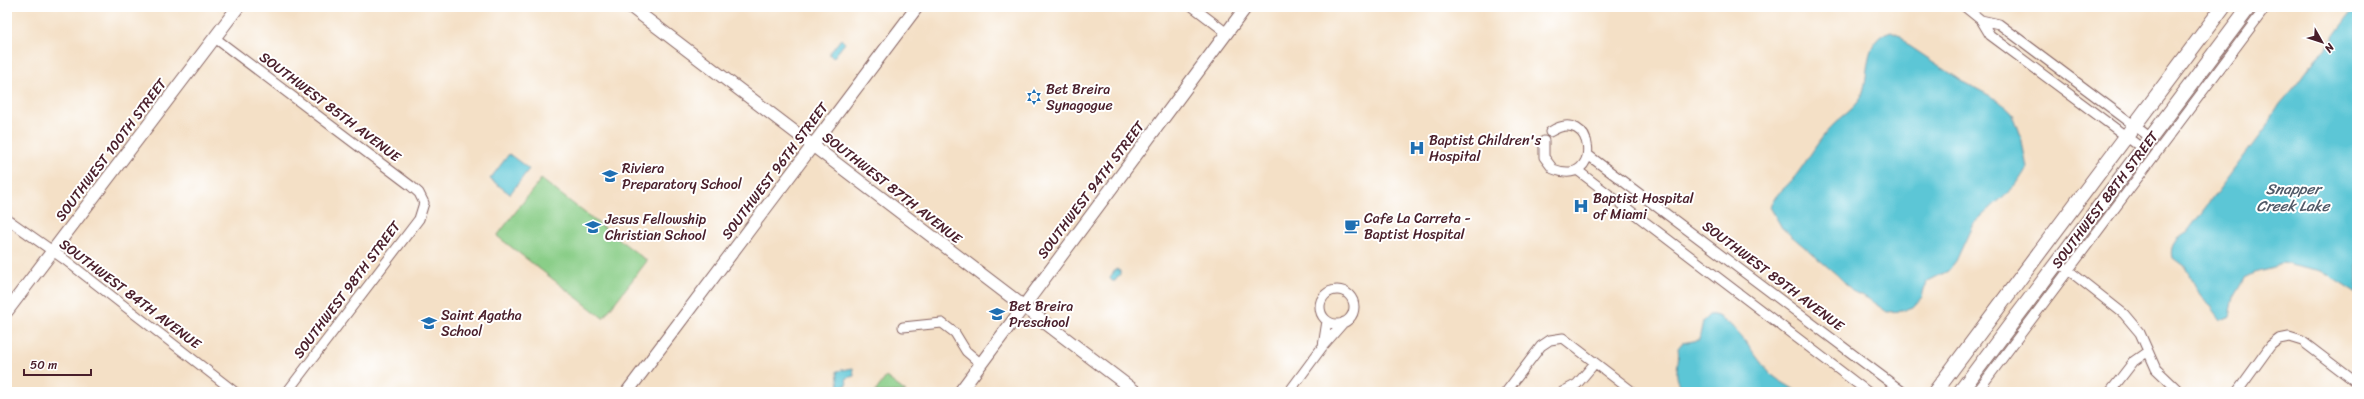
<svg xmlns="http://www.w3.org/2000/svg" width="2364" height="399" font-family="Sriracha,sans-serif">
  <rect width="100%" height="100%" fill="#fff"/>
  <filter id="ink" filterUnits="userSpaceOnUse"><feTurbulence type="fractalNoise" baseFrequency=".025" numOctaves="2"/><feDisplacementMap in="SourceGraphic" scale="8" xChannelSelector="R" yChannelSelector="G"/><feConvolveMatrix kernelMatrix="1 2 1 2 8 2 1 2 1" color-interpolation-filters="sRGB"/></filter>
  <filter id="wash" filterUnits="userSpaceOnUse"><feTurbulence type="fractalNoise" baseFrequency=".012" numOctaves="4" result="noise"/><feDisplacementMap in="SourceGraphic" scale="16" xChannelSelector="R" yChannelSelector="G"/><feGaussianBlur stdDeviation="0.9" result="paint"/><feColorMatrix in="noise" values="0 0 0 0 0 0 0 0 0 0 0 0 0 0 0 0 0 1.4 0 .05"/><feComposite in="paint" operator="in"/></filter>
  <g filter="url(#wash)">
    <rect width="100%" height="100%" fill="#f4e0c6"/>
    <path fill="#8ace88" stroke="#6a765a" d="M541 179 647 261 603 318 497 236Z
      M886 377 906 392H875Z"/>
    <path fill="#5cc6d6" stroke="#537280" d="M2355 7H2357V294L2321 271 2283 262 2274 268 2255 273 2245 278 2234 297 2230 316 2220 320 2197 289 2185 267 2173 258C2170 245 2177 237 2187 232L2263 131 2280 104 2298 83 2317 57 2325 50 2332 38Z
      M1891 31 1900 35 1908 45 1962 81 1998 100 2013 114 2021 136 2027 168 2016 185 1973 224 1956 261 1948 271 1926 282 1922 297 1913 307 1902 311 1887 312 1867 298 1854 292 1836 274 1782 228 1770 207C1778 190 1782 192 1793 179 1807 162 1817 141 1833 125 1842 116 1855 109 1861 97 1871 76 1861 40 1891 31Z
      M841 39 845 43 833 58 829 54Z
      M509 154 529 169 510 194 490 179Z
      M1116 269 1120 271V274L1115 281H1112L1110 277Z
      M1709 315C1730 311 1757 362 1772 375 1780 382 1790 386 1798 392H1687C1669 377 1681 367 1678 348L1682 343 1699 340 1703 321Z
      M853 368 854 376 846 378 847 385 839 387 837 371Z"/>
  </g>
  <g filter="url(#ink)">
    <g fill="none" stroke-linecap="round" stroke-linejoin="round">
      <defs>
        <path id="street" d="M1193 7 1227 33
          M1965 7 1981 20 1990 35 2143 149
          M1981 20 1999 24 2151 138
          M215 38 411 186 419 193 424 203 419 219 287 392
          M1544 141V157L1553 169C1604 189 1595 103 1550 132
          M1588 155 1903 392
          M1577 170 1868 392
          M7 219 64 259 235 392
          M2058 262 2124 314 2140 333 2156 369 2180 392
          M1320 307a17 17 0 1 1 34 0a17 17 0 1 1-34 0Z
          M903 327 942 323 955 333 966 351 981 364
          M1323 346 1327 321
          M1289 392 1323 346 1344 322
          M1506 392 1541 346 1550 340 1563 338 1633 392
          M1562 392 1577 384 1595 363
          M1977 392 2266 7
          M2110 392 2134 361 2147 352
          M2237 392 2271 345 2279 339 2289 337 2302 341 2357 383"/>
        <path id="secondary" d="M631 7 1136 392
          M7 311 238 7
          M627 392 917 7
          M960 392 1246 7"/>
        <path id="primary" d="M1935 392 2223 7
          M1960 392 2249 7"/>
      </defs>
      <use href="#street" stroke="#866361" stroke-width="11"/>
      <use href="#secondary" stroke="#866361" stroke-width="14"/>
      <use href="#primary" stroke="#866361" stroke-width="16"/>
      <use href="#street" stroke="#fff" stroke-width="9"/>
      <use href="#secondary" stroke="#fff" stroke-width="12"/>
      <use href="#primary" stroke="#fff" stroke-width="14"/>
    </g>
  </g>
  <defs>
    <symbol id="synagogue-bare" viewBox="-9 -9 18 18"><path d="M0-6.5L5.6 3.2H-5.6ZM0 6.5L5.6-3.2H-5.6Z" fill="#1f6fb2" stroke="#fff" stroke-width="2.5" paint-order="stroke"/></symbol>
    <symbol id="hospital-bare" viewBox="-9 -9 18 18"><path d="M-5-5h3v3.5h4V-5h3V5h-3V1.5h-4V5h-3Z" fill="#1f6fb2" stroke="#fff" stroke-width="2.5" paint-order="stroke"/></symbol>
    <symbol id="school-bare" viewBox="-9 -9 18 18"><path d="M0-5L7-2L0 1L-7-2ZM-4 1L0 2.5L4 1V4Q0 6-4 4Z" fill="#1f6fb2" stroke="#fff" stroke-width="2.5" paint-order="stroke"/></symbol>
    <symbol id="cafe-bare" viewBox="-9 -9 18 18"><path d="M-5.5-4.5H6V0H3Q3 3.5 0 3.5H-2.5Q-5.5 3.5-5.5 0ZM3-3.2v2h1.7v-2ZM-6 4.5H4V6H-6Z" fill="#1f6fb2" stroke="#fff" stroke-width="2.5" paint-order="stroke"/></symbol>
  </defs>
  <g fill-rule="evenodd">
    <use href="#synagogue-bare" x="1023" y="86" width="22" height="22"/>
    <use href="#hospital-bare" x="1406" y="137" width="22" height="22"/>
    <use href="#school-bare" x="599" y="165" width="22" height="22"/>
    <use href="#hospital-bare" x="1570" y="195" width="22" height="22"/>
    <use href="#cafe-bare" x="1341" y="215" width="22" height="22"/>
    <use href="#school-bare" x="582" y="216" width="22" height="22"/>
    <use href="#school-bare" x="986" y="303" width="22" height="22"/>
    <use href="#school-bare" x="418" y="312" width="22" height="22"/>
  </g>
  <g text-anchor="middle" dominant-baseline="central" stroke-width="4" stroke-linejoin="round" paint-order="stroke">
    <g font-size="14" fill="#4a1f2b" stroke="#fff" text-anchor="start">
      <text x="1046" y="89">Bet Breira<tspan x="1046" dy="16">Synagogue</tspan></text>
      <text x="1429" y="140">Baptist Children's<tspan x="1429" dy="16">Hospital</tspan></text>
      <text x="622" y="168">Riviera<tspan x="622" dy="16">Preparatory School</tspan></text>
      <text x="1593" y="198">Baptist Hospital<tspan x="1593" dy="16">of Miami</tspan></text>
      <text x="1364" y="218">Cafe La Carreta -<tspan x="1364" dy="16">Baptist Hospital</tspan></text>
      <text x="605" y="219">Jesus Fellowship<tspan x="605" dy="16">Christian School</tspan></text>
      <text x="1009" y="306">Bet Breira<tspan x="1009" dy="16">Preschool</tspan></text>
      <text x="441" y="315">Saint Agatha<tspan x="441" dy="16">School</tspan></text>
    </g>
    <g font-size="14" fill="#4a1f2b" stroke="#fff">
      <text transform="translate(330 107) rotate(37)">SOUTHWEST 85TH AVENUE</text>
      <text transform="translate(111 150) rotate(-53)">SOUTHWEST 100TH STREET</text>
      <text transform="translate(775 171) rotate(-53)">SOUTHWEST 96TH STREET</text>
      <text transform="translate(892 188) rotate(38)">SOUTHWEST 87TH AVENUE</text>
      <text transform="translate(1091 190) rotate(-53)">SOUTHWEST 94TH STREET</text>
      <text transform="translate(2105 200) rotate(-53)">SOUTHWEST 88TH STREET</text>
      <text transform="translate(1773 276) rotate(37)">SOUTHWEST 89TH AVENUE</text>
      <text transform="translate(347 290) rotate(-53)">SOUTHWEST 98TH STREET</text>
      <text transform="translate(130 294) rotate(37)">SOUTHWEST 84TH AVENUE</text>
    </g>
    <g font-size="15" font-style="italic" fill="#505967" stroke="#fff">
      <text x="2293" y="189">Snapper<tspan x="2293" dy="17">Creek Lake</tspan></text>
    </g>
  </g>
  <rect width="2364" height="399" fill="none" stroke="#fff" stroke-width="24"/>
  <g transform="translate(2322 42) rotate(129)" stroke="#ffffff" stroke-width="3" paint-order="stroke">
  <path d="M0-3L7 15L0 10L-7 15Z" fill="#4a1f2b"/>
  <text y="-6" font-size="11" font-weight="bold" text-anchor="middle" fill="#4a1f2b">N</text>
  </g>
  <path d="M24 369v6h67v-6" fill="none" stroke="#4a1f2b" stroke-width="2"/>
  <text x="30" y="369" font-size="12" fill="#4a1f2b" stroke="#ffffff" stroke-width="3" paint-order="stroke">50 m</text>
</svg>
